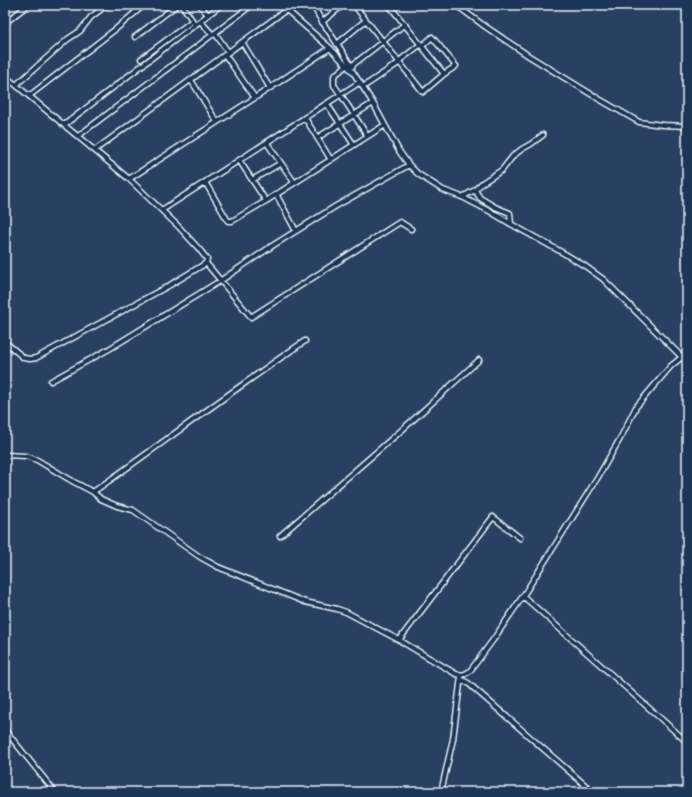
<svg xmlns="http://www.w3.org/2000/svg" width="692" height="797" font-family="Caveat,sans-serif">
  <rect width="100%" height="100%" fill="#294061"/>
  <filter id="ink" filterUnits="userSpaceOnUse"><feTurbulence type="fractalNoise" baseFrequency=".025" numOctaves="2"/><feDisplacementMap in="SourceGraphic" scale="8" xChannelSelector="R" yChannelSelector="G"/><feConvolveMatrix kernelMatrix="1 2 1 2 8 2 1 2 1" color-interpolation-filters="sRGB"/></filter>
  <g filter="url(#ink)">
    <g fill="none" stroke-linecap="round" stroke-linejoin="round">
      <defs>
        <path id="minor" d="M182 5 194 23
          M200 5 208 15
          M281 5 330 48 353 72 373 103 399 151 409 165 418 174 443 190 462 197 491 212 511 224 565 254 585 266 603 279 687 362
          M313 5 321 20 342 51 352 67
          M354 5 423 92 444 74 389 5
          M456 5 483 25 529 56 599 99 639 122 663 125 687 126
          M5 14 10 19
          M200 21 213 35
          M322 22 343 5
          M5 23 28 5
          M215 33 228 52
          M135 37 177 5
          M242 42 270 88
          M337 44 366 20
          M422 46 432 37 456 66 444 74
          M225 55 255 98
          M141 59 192 21
          M399 61 421 44
          M347 65 334 76V85L341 95 367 135
          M350 67 405 24
          M5 76 129 179 178 226 199 249 207 259 206 263 203 265 170 285 36 358 30 359 24 358 5 342
          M191 80 217 122
          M16 85 68 39 80 31 91 17 107 5
          M363 87 400 62
          M29 96 117 28 144 5
          M327 104 354 145
          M305 118 331 160
          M64 125 221 5
          M78 136 252 5
          M317 138 373 103
          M267 143 294 182
          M95 150 286 10
          M239 160 266 201
          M129 179 270 88 330 48
          M252 180 281 163
          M205 182 228 221H232L266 201 385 125
          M276 194 296 231
          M462 197 475 190
          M162 210 360 82
          M511 224 510 213 495 207 480 198 475 190 482 183 502 170 513 156 522 149 531 144 543 135
          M206 263 251 317 400 222 411 229
          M51 381 109 349 220 281 272 246 336 206 409 165
          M5 455 26 456 37 460 74 482 93 492 101 499 117 506 133 510 200 557 218 567 305 602 337 609 346 612 399 640 456 674C462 675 465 675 470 671L493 640 523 596 598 477 621 437 636 407 647 394 671 366 682 357
          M93 492C164 442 233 390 305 341
          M280 536 403 429 479 360
          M523 596 687 742
          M399 640 493 517 520 538
          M461 679 468 683 593 792
          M5 730 55 792
          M441 792 453 739 461 676"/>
      </defs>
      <use href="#minor" stroke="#e8f1f8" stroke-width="7"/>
      <use href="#minor" stroke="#1d3557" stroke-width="4"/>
    </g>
  </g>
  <rect width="692" height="797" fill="none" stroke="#1d3557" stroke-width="20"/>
  <rect x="10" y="10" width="672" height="777" fill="none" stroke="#e8f1f8" stroke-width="1.5" filter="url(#ink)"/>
</svg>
